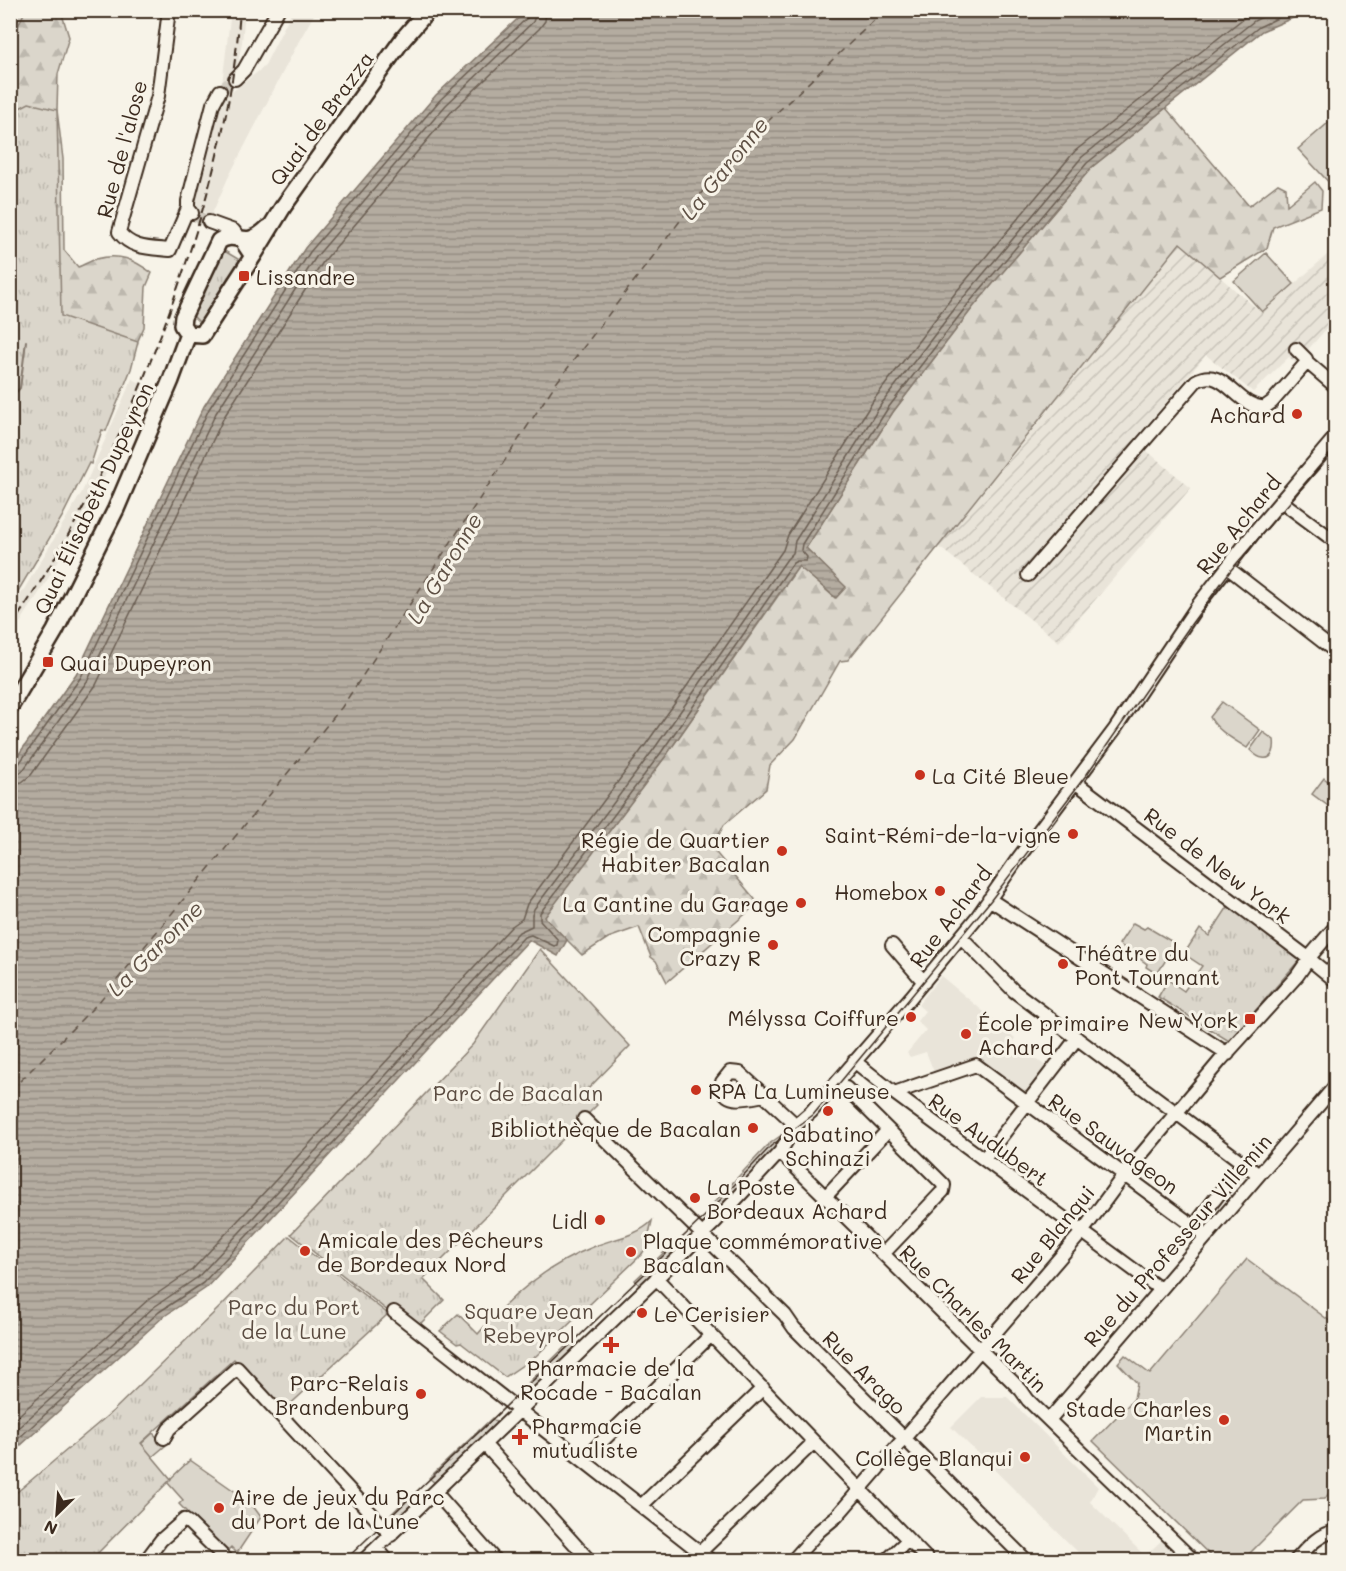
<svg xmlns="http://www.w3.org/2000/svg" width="1346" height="1571" font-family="Mali,sans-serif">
  <defs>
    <pattern id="industrial-furrows" width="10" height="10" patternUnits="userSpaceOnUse" patternTransform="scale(1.5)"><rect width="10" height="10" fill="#e9e4d9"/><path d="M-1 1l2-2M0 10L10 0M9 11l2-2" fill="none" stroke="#c9c4ba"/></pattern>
    <pattern id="forest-firs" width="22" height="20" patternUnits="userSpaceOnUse" patternTransform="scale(1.5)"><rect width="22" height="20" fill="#dbd6cb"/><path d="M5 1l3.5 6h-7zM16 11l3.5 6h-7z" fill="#bdb8ae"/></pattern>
    <pattern id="park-tufts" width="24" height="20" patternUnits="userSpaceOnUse" patternTransform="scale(1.5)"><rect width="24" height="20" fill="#dbd6cb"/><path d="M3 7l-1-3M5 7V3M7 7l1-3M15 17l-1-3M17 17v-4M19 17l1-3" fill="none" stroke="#bdb8ae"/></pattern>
    <pattern id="water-rules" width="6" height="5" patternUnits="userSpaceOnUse" patternTransform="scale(1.5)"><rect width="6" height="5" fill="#b4aca0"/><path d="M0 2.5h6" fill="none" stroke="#948c82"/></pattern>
  </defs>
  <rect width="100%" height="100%" fill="#f7f3e8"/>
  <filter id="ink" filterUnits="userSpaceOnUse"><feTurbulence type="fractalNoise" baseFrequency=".0167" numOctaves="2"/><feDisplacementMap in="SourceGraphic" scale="12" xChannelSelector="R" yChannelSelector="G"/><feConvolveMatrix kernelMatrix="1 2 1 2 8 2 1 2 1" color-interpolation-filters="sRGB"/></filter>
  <g filter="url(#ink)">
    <path fill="#e9e4d9" d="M231 11H245L242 42 236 73 222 84Z
      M292 11H316L299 41 228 178 211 216 195 207 219 102 264 67Z
      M132 379 146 385 95 498 46 582 11 637V609L23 591 82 492Z
      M941 976 1015 1038 1013 1041 1048 1068 1028 1094 1025 1095 975 1058 934 1072 926 1052 910 1057 907 1053 926 1030 917 1021 925 1011 918 1005Z
      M981 1397H1007L1098 1487 1090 1502 1145 1556 1161 1541 1181 1560H1086L951 1427Z"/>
    <path fill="url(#industrial-furrows)" d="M1180 243 1262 313 1335 248V319L1296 363 1289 357 1253 392 1206 355 1134 440 1191 488 1059 642 938 546 1010 459Z"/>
    <path fill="#dbd6cb" stroke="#8b8074" stroke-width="1.5" d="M1335 117V189L1298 149Z
      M1266 253 1294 284 1262 312 1234 281Z
      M1222 702 1260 730 1247 748C1235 740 1217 731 1210 717Z
      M1263 732 1274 740C1275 747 1274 760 1263 758 1259 758 1253 753 1250 750Z
      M1324 778 1335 787V811L1312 794Z
      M1133 923 1144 929 1147 927 1176 944 1157 974 1146 967 1147 964 1119 944Z
      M786 1132 783 1144 713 1216 707 1210 769 1144Z
      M677 1240 683 1246 640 1286 635 1280Z
      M1247 1259 1335 1325V1484L1325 1499 1303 1500 1243 1560H1215L1093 1441 1134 1399 1137 1383 1118 1363 1125 1355 1150 1374Z
      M570 1342 575 1348 531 1390 526 1385Z
      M492 1418 497 1424 435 1483 429 1478Z
      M153 1433 165 1446 152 1457 141 1444Z
      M190 1460 250 1502 261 1517 237 1553 231 1547 226 1552 179 1504 183 1500 167 1482Z
      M413 1493 418 1499 389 1527 384 1521Z"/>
    <path fill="url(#forest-firs)" stroke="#8b8074" stroke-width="1.5" d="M11 11H61L69 37 58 74 57 110 63 159 64 250 78 267C84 265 90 261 96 259 120 253 133 259 152 273L146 287 144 327 73 486 11 588Z
      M1166 108 1249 206 1278 184 1286 188 1287 205 1315 182 1322 191 1321 208 1273 227 1267 248 1220 277 1180 243 848 660 840 661 795 739 770 765 766 789 724 825 712 848 758 903 667 982 656 961 651 957 639 927 608 938 582 955 544 917 665 757 799 566 835 598 845 587 806 548 893 412 974 306 1092 167Z"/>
    <path fill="url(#park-tufts)" stroke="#8b8074" stroke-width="1.5" d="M11 10 25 11 11 41 10 11Z
      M29 103 57 110 61 316 138 342 131 369 106 431 102 430 91 464 89 463 62 517 11 603 10 113Z
      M221 249 243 262 202 325 191 314Z
      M1229 905 1301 958 1229 1041 1158 997 1168 980 1184 991 1202 966 1184 954 1200 929 1209 936Z
      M540 949 630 1046 585 1092 597 1105 423 1279 444 1300 413 1331 291 1234 473 1044Z
      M652 1221 646 1247 642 1254 536 1356 505 1377 461 1343 457 1344 440 1331 458 1314 478 1334C510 1296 547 1265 593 1247 613 1238 636 1237 652 1221Z
      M289 1236 388 1314 284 1410 234 1359 141 1443 171 1479 91 1560H11L10 1498 113 1411 221 1306Z"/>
    <path fill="url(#water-rules)" stroke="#84786c" stroke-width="1.5" d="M526 11H1309L1262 31 1092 167 974 306 893 412 806 548 846 587 836 598 798 566 665 757 545 917 567 940 558 956 529 940 206 1288 163 1317 11 1454V765L76 674 204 406 305 248 436 95Z"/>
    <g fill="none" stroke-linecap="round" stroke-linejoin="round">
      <path stroke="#6b5e52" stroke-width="1.5" d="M10 767 18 765 81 677 209 409 310 252 440 100 528 17 530 10
        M10 775 18 774 24 769 88 680 216 413 316 257 446 105 533 22 537 10
        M10 784 22 782 31 775 96 685 224 417 323 262 452 111 539 29 545 21 546 10
        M10 1423 148 1300 192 1270 512 926 522 919 527 904 646 744 783 550 788 535 875 398 956 292 1075 151 1254 10
        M10 1435 154 1307 198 1277 519 932 532 926V915L534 909 654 749 787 559 793 553 795 541 882 403 963 298 1082 157 1254 21 1276 10
        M10 1446 159 1312 203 1283 524 937 531 935 554 946 557 945 558 940 540 920V913L660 754 793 563 797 561H806L807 557 801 550 802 544 888 408 969 303 1087 163 1259 27 1294 10"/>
      <path stroke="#84786c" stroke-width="2" d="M10 399 20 388 26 341"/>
      <path stroke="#5f5145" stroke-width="1.5" stroke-dasharray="8 6" stroke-linecap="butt" d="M10 1091 98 1003 342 707 554 386 725 162 885 10"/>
      <path stroke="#d1cbc0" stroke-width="12" stroke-dasharray="12 6" stroke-linecap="butt" d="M220 91 235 79
        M192 214 209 222"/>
      <defs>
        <path id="minor" d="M169 10 158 96 119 232C131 249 150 248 170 250L188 208
          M235 79 244 70 278 10
          M192 213 188 208V201L213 104 220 91
          M209 222 234 231 240 239
          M1296 349 1306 359 1307 362 1336 387
          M1281 501 1336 542
          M1228 568 1336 652
          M1028 575 1196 381C1224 364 1238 410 1265 407L1272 402 1307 362
          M1075 782 1303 954 1336 981
          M989 899 1228 1054
          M961 937 1014 991 1259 1175
          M892 945 924 982
          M854 1061 894 1093 1160 1289
          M846 1088 944 1185 943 1191 883 1254
          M894 1093 976 1065 1207 1236
          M764 1095C748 1098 722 1106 722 1082L730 1072 740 1073 796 1125
          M584 1119 785 1315 794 1328 1026 1560
          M780 1152 1021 1390 1028 1400 1193 1560
          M984 1159 1077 1038
          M825 1197 888 1130
          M1194 1226 1243 1163
          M656 1278 928 1560
          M394 1312 710 1560
          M1049 1420 1336 1085
          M164 1438 169 1429 237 1368 391 1535
          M485 1445 589 1560
          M583 1460 711 1335
          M436 1493 495 1560
          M641 1506 763 1388
          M377 1548 387 1560
          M146 1560 161 1540 184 1520 189 1523 227 1560
          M364 1560 715 1222 780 1152 796 1125 811 1112 911 997 977 917 1016 861 1115 729 1198 605 1257 529 1336 436
          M692 1560 814 1442
          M793 1560 819 1531 837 1516 1082 1232 1124 1175 1220 1061 1297 976 1313 953 1336 926
          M887 1560 908 1540
          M1296 1560C1307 1548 1318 1534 1336 1531"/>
        <path id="major" d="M243 241 253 256 202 335 188 334 182 325 183 317 219 241C239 229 243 252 268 228
          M253 256 283 207 403 39 428 10
          M10 707 55 631 116 509 171 380 188 334"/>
      </defs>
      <use href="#minor" stroke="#3b2a1e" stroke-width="16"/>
      <use href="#major" stroke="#3b2a1e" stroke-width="20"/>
      <use href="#minor" stroke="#f7f3e8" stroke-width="12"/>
      <use href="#major" stroke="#f7f3e8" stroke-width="15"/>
      <path stroke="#3b2a1e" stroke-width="1.5" d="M345 1560 707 1214 771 1146 813 1115 991 900 1087 774 1192 623 1231 570 1336 449"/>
      <path stroke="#3b2a1e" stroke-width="2" stroke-dasharray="9 4.5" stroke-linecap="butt" d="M10 628C79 528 130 421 171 307 205 211 233 112 240 10"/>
    </g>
  </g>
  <g fill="#c8321e" stroke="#f7f3e8" stroke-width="2">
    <rect x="238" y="270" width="12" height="12" rx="3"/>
    <circle cx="1297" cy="414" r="6"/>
    <rect x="42" y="656" width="12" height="12" rx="3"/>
    <circle cx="920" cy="775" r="6"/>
    <circle cx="1073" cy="834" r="6"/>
    <circle cx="782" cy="851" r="6"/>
    <circle cx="940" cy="891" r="6"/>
    <circle cx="801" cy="903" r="6"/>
    <circle cx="773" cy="945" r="6"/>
    <circle cx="1063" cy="964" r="6"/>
    <circle cx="911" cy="1017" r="6"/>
    <rect x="1244" y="1013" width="12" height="12" rx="3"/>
    <circle cx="966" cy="1034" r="6"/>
    <circle cx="696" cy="1090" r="6"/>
    <circle cx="828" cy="1111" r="6"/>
    <circle cx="753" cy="1128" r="6"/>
    <circle cx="695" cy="1198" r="6"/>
    <circle cx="600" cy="1220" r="6"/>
    <circle cx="305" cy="1251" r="6"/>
    <circle cx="631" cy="1252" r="6"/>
    <circle cx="642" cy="1313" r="6"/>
    <path d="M608 1336h6v6h6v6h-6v6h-6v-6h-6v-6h6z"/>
    <circle cx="421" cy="1394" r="6"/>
    <circle cx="1224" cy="1420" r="6"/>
    <path d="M517 1428h6v6h6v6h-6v6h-6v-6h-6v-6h6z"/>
    <circle cx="1025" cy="1457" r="6"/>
    <circle cx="219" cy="1508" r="6"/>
  </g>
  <g text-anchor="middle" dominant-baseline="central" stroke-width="6" stroke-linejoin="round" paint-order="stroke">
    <g font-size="21" fill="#3b2a1e" stroke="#f7f3e8">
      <text transform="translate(321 118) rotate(-54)">Quai de Brazza</text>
      <text transform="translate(121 149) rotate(-75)">Rue de l'alose</text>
      <text transform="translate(93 498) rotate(-65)">Quai Élisabeth Dupeyron</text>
      <text transform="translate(1238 524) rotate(-51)">Rue Achard</text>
      <text transform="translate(1218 865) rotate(37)">Rue de New York</text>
      <text transform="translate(950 916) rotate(-53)">Rue Achard</text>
      <text transform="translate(989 1139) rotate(36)">Rue Audubert</text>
      <text transform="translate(1114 1143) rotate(36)">Rue Sauvageon</text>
      <text transform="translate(1052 1234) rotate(-51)">Rue Blanqui</text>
      <text transform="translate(1177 1240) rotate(-49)">Rue du Professeur Villemin</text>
      <text transform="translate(974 1318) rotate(45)">Rue Charles Martin</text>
      <text transform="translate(865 1372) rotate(45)">Rue Arago</text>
    </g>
    <g font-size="21" fill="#3b2a1e" stroke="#f7f3e8" text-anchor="end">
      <text x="256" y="276" text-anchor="start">Lissandre</text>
      <text x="1285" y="414">Achard</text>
      <text x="60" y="662" text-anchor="start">Quai Dupeyron</text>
      <text x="932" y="775" text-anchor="start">La Cité Bleue</text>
      <text x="1061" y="834">Saint-Rémi-de-la-vigne</text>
      <text x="770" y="839">Régie de Quartier<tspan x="770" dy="24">Habiter Bacalan</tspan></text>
      <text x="928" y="891">Homebox</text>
      <text x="789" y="903">La Cantine du Garage</text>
      <text x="761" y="933">Compagnie<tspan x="761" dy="24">Crazy R</tspan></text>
      <text x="1075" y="952" text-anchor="start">Théâtre du<tspan x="1075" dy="24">Pont Tournant</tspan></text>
      <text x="899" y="1017">Mélyssa Coiffure</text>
      <text x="1238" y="1019">New York</text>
      <text x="978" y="1022" text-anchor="start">École primaire<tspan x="978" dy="24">Achard</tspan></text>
      <text x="708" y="1090" text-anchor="start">RPA La Lumineuse</text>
      <text x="741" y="1128">Bibliothèque de Bacalan</text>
      <text x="828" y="1133" text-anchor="middle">Sabatino<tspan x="828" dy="24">Schinazi</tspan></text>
      <text x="707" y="1186" text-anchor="start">La Poste<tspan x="707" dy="24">Bordeaux Achard</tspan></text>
      <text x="588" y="1220">Lidl</text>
      <text x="317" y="1239" text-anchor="start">Amicale des Pêcheurs<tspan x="317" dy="24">de Bordeaux Nord</tspan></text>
      <text x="643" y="1240" text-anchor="start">Plaque commémorative<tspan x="643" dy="24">Bacalan</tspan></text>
      <text x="654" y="1313" text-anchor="start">Le Cerisier</text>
      <text x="611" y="1367" text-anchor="middle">Pharmacie de la<tspan x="611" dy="24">Rocade - Bacalan</tspan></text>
      <text x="409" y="1382">Parc-Relais<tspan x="409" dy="24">Brandenburg</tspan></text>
      <text x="1212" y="1408">Stade Charles<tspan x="1212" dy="24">Martin</tspan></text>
      <text x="532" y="1425" text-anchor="start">Pharmacie<tspan x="532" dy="24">mutualiste</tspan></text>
      <text x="1013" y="1457">Collège Blanqui</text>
      <text x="231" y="1496" text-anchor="start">Aire de jeux du Parc<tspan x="231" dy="24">du Port de la Lune</tspan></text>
    </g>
    <g font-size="21" fill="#5b4c41" stroke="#f7f3e8">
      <text x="518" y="1092">Parc de Bacalan</text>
      <text x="294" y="1306">Parc du Port<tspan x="294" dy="24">de la Lune</tspan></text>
      <text x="529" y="1310">Square Jean<tspan x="529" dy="24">Rebeyrol</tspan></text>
    </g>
    <g font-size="22" font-style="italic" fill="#5f5145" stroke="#f7f3e8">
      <text transform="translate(724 168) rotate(-51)">La Garonne</text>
      <text transform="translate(444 568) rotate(-59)">La Garonne</text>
      <text transform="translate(155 948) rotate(-45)">La Garonne</text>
    </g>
  </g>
  <rect width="1346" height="1571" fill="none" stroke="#f7f3e8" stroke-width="36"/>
  <rect x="18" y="18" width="1310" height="1535" fill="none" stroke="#3b2a1e" stroke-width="2" filter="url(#ink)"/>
  <g transform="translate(57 1514) rotate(205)" stroke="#f7f3e8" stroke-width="4.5" paint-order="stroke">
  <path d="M0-4.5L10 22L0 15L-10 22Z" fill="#3b2a1e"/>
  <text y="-9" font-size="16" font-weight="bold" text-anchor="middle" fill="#3b2a1e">N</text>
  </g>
</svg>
